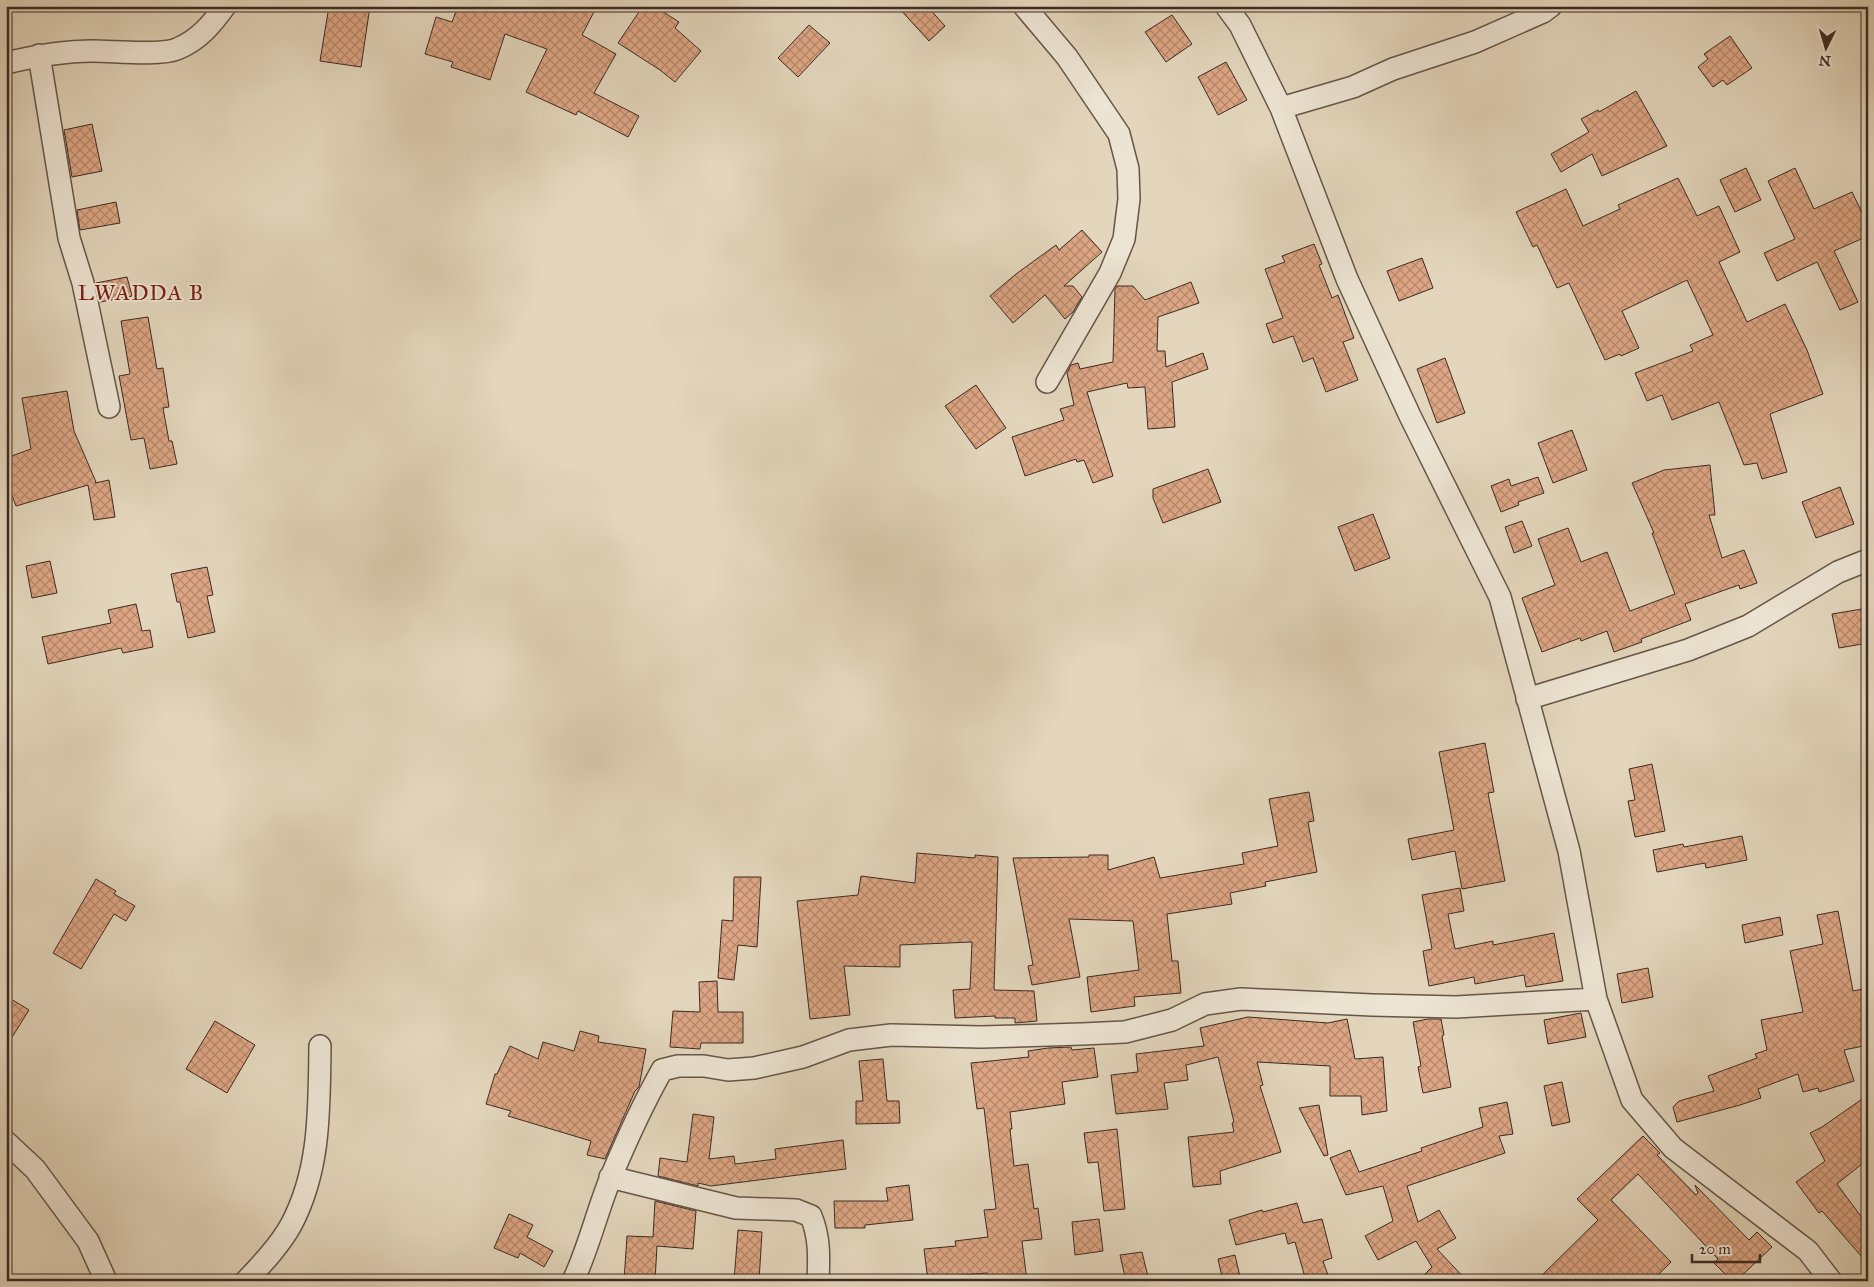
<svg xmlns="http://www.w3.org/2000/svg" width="1874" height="1287" font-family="'IM FELL Great Primer',serif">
  <defs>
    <pattern id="building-cross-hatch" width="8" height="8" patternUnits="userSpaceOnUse" patternTransform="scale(1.25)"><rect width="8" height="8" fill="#dea684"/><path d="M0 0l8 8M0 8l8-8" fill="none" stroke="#b5876c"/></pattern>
  </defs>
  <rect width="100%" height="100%" fill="#e3d6bc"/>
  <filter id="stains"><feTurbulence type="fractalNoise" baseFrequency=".004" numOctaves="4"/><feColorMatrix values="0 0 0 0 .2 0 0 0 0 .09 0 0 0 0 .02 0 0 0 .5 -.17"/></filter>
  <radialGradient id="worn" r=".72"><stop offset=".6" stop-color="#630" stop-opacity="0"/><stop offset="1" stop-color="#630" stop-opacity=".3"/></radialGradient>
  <path fill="url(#building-cross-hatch)" stroke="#3c2b23" d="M329 6H370L361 67 320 61Z
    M458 6H597L582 35 616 54 594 93 639 116 628 137 578 111 576 115 526 92 547 49 505 34 490 80 451 67 453 62 425 54 436 17 452 22Z
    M643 6H654L679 22 675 28 701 51 675 82 660 70 618 43Z
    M897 6H927L945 26 929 41Z
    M1172 15 1192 44 1166 62 1145 32Z
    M809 25 830 43 798 77 778 58Z
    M1730 36 1752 68 1727 85 1723 80 1713 87 1698 67 1708 59 1704 54Z
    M1226 62 1247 100 1218 115 1198 77Z
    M1636 91 1667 146 1602 176 1592 154 1561 172 1551 154 1589 132 1581 119 1598 110 1599 112Z
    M92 124 102 171 72 177 64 130Z
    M1746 168 1761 200 1735 212 1720 180Z
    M1795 168 1814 209 1852 192 1868 225V236L1834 251 1858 302 1840 310 1817 262 1777 281 1764 253 1795 239 1768 181Z
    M1678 178 1697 216 1719 206 1740 252 1719 262 1747 322 1785 304 1807 350 1823 394 1770 414 1787 472 1762 479 1757 463 1744 465 1719 402 1672 420 1662 395 1647 401 1635 373 1693 351 1690 345 1713 335 1687 280 1622 311 1639 348 1621 356 1620 354 1605 360 1569 283 1557 288 1537 245 1533 247 1516 212 1566 189 1583 226 1620 209 1618 205Z
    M116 202 120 223 80 230 77 210Z
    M1082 230 1102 252 1064 286H1073L1082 297 1073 312 1065 319 1045 295 1013 323 990 296 1016 274 1056 245 1059 250Z
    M1314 244 1322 264 1319 265 1332 298 1338 295 1354 338 1343 342 1358 380 1326 392 1313 358 1303 362 1293 336 1273 343 1266 324 1283 318 1265 269 1285 262 1282 256Z
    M1422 258 1433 288 1399 301 1387 271Z
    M127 277 132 296 100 302 96 283Z
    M1191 282 1199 303 1158 317 1157 351H1165L1166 367 1203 353 1208 369 1172 382 1175 427 1148 429 1145 387 1128 388 1127 383 1087 392 1113 476 1093 483 1084 460 1077 462 1076 459 1025 476 1012 437 1064 420 1060 409 1074 405 1067 373 1071 365 1078 363 1080 369 1113 362 1115 289 1117 286H1133L1145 300Z
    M148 317 157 369 163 368 169 407 163 408 169 441H172L177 464 150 469 144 438 131 440 119 376 130 374 121 321Z
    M1445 358 1465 413 1437 423 1417 369Z
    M976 385 1006 428 976 449 945 406Z
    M67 391 74 431 96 482 95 483 109 480 115 517 94 520 88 485 16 506 6 480V458L31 449 22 398Z
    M1572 430 1587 470 1553 483 1538 443Z
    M1710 465 1715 515H1709L1722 558 1744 550 1757 583 1740 589 1739 585 1685 604 1691 620 1641 639 1642 642 1614 652 1607 631 1581 641 1580 638 1542 652 1522 598 1555 585 1538 539 1568 528 1581 562 1607 552 1630 611 1675 594 1652 533H1654L1632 483 1664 470Z
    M1208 469 1221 502 1163 523 1153 498V489Z
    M1538 477 1544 493 1518 502 1519 505 1501 512 1491 486 1509 479 1511 486Z
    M1840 487 1854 524 1816 538 1802 502Z
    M1373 514 1390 558 1355 571 1338 527Z
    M1522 521 1532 546 1514 553 1505 527Z
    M50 561 57 593 32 598 26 566Z
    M207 567 213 595 207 596 215 632 188 638 180 602H177L171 574Z
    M136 604 142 631 150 630 153 647 123 653 121 648 48 664 42 637 111 623 108 610Z
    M1868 608V643L1839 648 1832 614Z
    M1485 743 1494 792 1488 793 1505 881 1462 889 1455 851 1412 860 1408 839 1454 830 1439 752Z
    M1652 764 1665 831 1635 837 1628 801 1635 800 1629 769Z
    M1309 792 1314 821 1308 822 1317 872 1265 882 1266 886 1230 893 1232 904 1167 914 1172 961H1178L1181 993 1134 997 1135 1006 1091 1012 1087 977 1139 970 1133 921 1069 919 1080 977 1032 985 1028 966 1033 965 1013 858 1089 857V855H1108V870L1154 857 1160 878 1244 864 1242 853 1278 846 1269 799Z
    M1742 836 1747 860 1706 868 1705 863 1657 872 1653 850 1683 844 1684 847Z
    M917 853 975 858V855L998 857 994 990 1034 991 1037 1021 1015 1023V1018H995V1016L955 1018 953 990 970 989 972 942 900 945V967L844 966 850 1015 810 1019 797 901 858 895 861 876 915 883Z
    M734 877H761L757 947 738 945 734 980 718 978 722 920 733 921Z
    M96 879 116 891 114 894 135 906 126 921 114 914 81 969 53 953Z
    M1460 888 1464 911 1448 914 1455 949 1493 941V945L1554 933 1563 981 1526 987 1524 975 1475 984 1474 977 1429 986 1423 951 1432 949 1422 895Z
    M1838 911 1853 991 1868 988V1045L1844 1050 1854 1081 1819 1092 1818 1088 1803 1092 1798 1074 1758 1089 1761 1098 1740 1105 1677 1122 1673 1107 1679 1101 1714 1091 1708 1076 1757 1058 1755 1054 1767 1050 1761 1020 1803 1012 1790 951 1823 944 1817 915Z
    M1780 917 1783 935 1745 943 1742 925Z
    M1648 968 1653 997 1622 1003 1617 974Z
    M717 981 718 1012H743V1043H701L700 1049 670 1047 673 1011 700 1012 699 982Z
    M6 996 29 1010 6 1047Z
    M1581 1013 1586 1037 1548 1044 1544 1020Z
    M1248 1017 1328 1023 1347 1019 1355 1059 1383 1057 1387 1111 1362 1115 1361 1096H1330V1066L1257 1062 1263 1085 1260 1086 1281 1152 1220 1171 1221 1184 1193 1187 1188 1137 1234 1132 1232 1123 1234 1122 1218 1057 1186 1065 1188 1080 1164 1083 1168 1109 1116 1114 1111 1075 1138 1072 1136 1054 1204 1046 1200 1028Z
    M1428 1019H1441L1444 1035 1442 1036 1451 1087 1423 1093 1418 1067 1421 1066 1413 1022Z
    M215 1021 255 1045 227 1093 186 1069Z
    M580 1031 599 1036 598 1042 646 1049 639 1087 635 1091 605 1159 587 1155 591 1141 508 1116 511 1111 486 1104 495 1074H497L510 1046 538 1059 543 1042 574 1051Z
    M1071 1047 1072 1050 1094 1048 1098 1077 1062 1082 1065 1104 1010 1112 1012 1129H1010L1014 1166 1028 1164 1034 1209 1038 1208 1042 1239 1022 1241 1027 1281H988L987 1273 951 1276 952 1281H928L924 1249 956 1246 955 1241 988 1237 984 1210 996 1209 984 1108 977 1109 971 1063 1029 1057 1028 1051 1048 1048Z
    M883 1059 887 1101H899L900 1123 856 1124V1101H863L859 1061Z
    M1562 1082 1570 1122 1552 1126 1544 1086Z
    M1868 1095V1159L1837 1184 1868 1226V1264L1822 1211 1819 1213 1796 1182 1825 1161 1810 1133 1822 1127Z
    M1507 1102 1513 1134 1499 1136 1505 1153 1407 1186 1418 1222 1439 1210 1456 1238 1437 1249 1467 1281H1418L1432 1267 1416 1241 1378 1260 1365 1236 1393 1221 1383 1186 1346 1195 1330 1158 1350 1150 1359 1172 1422 1151 1421 1148 1483 1127 1479 1108Z
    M1319 1105 1328 1155 1324 1156 1299 1108Z
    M693 1114 714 1117 709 1159 734 1156 735 1164 776 1159 775 1149 843 1140 846 1169 711 1186 698 1183V1186L658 1176 660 1158 687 1162Z
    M1117 1129 1125 1209 1104 1211 1098 1162 1088 1163 1084 1133Z
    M1643 1136 1660 1153 1657 1155 1696 1195 1698 1193 1695 1185 1749 1240 1757 1232 1772 1247 1736 1281H1732L1714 1263 1718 1259 1638 1174 1611 1200 1671 1262 1652 1281H1536L1598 1220 1577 1199Z
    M909 1185 913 1220 865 1225V1228H835L834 1201H888L886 1188Z
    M655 1201 696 1211 693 1249 657 1246 655 1281H624L627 1236 653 1237Z
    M1297 1203 1303 1223 1322 1219 1332 1258 1323 1261 1330 1281H1306L1295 1242 1288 1244 1285 1233 1236 1245 1229 1220 1262 1210 1263 1212Z
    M509 1214 533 1225 527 1237 553 1251 544 1267 520 1253 518 1258 494 1248Z
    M1099 1219 1103 1251 1075 1255 1072 1222Z
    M738 1230 762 1232 759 1281H734Z
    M1142 1252 1149 1281H1126L1120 1255Z
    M1235 1255 1241 1281H1223L1218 1259Z"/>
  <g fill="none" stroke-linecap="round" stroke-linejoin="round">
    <defs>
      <path id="minor" d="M1024 6 1067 57 1119 134 1128 169 1129 199 1124 239 1110 273 1047 382
        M1226 6 1240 25 1281 108 1347 279 1410 416 1500 597 1569 851 1596 999 1632 1100 1673 1148 1808 1251 1831 1281
        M39 55 69 238 83 283 109 407
        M6 63C35 56 64 51 93 51 114 51 160 56 177 49 199 40 212 24 225 6
        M1281 108 1353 87 1393 69 1475 42 1543 12 1551 6
        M1527 699 1688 650 1748 626 1838 572 1868 560
        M6 1142 35 1169 88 1241 106 1281
        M610 1177 736 1208 796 1210 811 1216C820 1238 819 1258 818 1281
        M246 1281C262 1264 280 1245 291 1225 321 1169 319 1107 320 1046
        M573 1281C589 1247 597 1211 611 1177 626 1141 643 1104 662 1070L678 1066H704L728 1070 754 1068 803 1057 849 1040 891 1035 981 1037 1082 1034 1125 1032 1172 1020 1205 1004 1241 999 1372 1005 1456 1007 1596 999"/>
    </defs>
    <use href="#minor" stroke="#665649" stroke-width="24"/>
    <use href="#minor" stroke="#ede4d3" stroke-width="21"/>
  </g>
  <g text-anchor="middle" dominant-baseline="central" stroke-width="4" stroke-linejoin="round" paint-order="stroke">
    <g font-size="22" letter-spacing="1" fill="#7a1f14" stroke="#ede4d3">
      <text x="141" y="292">LWADDA B</text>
    </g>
  </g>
  <rect width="1874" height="1287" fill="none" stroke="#e3d6bc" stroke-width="25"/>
  <rect x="8" y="8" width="1859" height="1272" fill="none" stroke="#3c2b23" stroke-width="2.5"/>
  <rect x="12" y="12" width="1849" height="1262" fill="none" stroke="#3c2b23"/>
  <g transform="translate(1826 48) rotate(185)" stroke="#ede4d3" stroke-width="4" paint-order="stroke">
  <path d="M0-4L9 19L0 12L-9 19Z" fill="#3c2b23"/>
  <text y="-8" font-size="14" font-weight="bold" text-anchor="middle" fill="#3c2b23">N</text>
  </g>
  <path d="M1692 1254v8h68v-8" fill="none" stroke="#3c2b23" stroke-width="2.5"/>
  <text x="1699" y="1254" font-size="15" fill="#3c2b23" stroke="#ede4d3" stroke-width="4" paint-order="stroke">20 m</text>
  <rect width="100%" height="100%" filter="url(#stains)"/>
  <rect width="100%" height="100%" fill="url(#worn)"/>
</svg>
